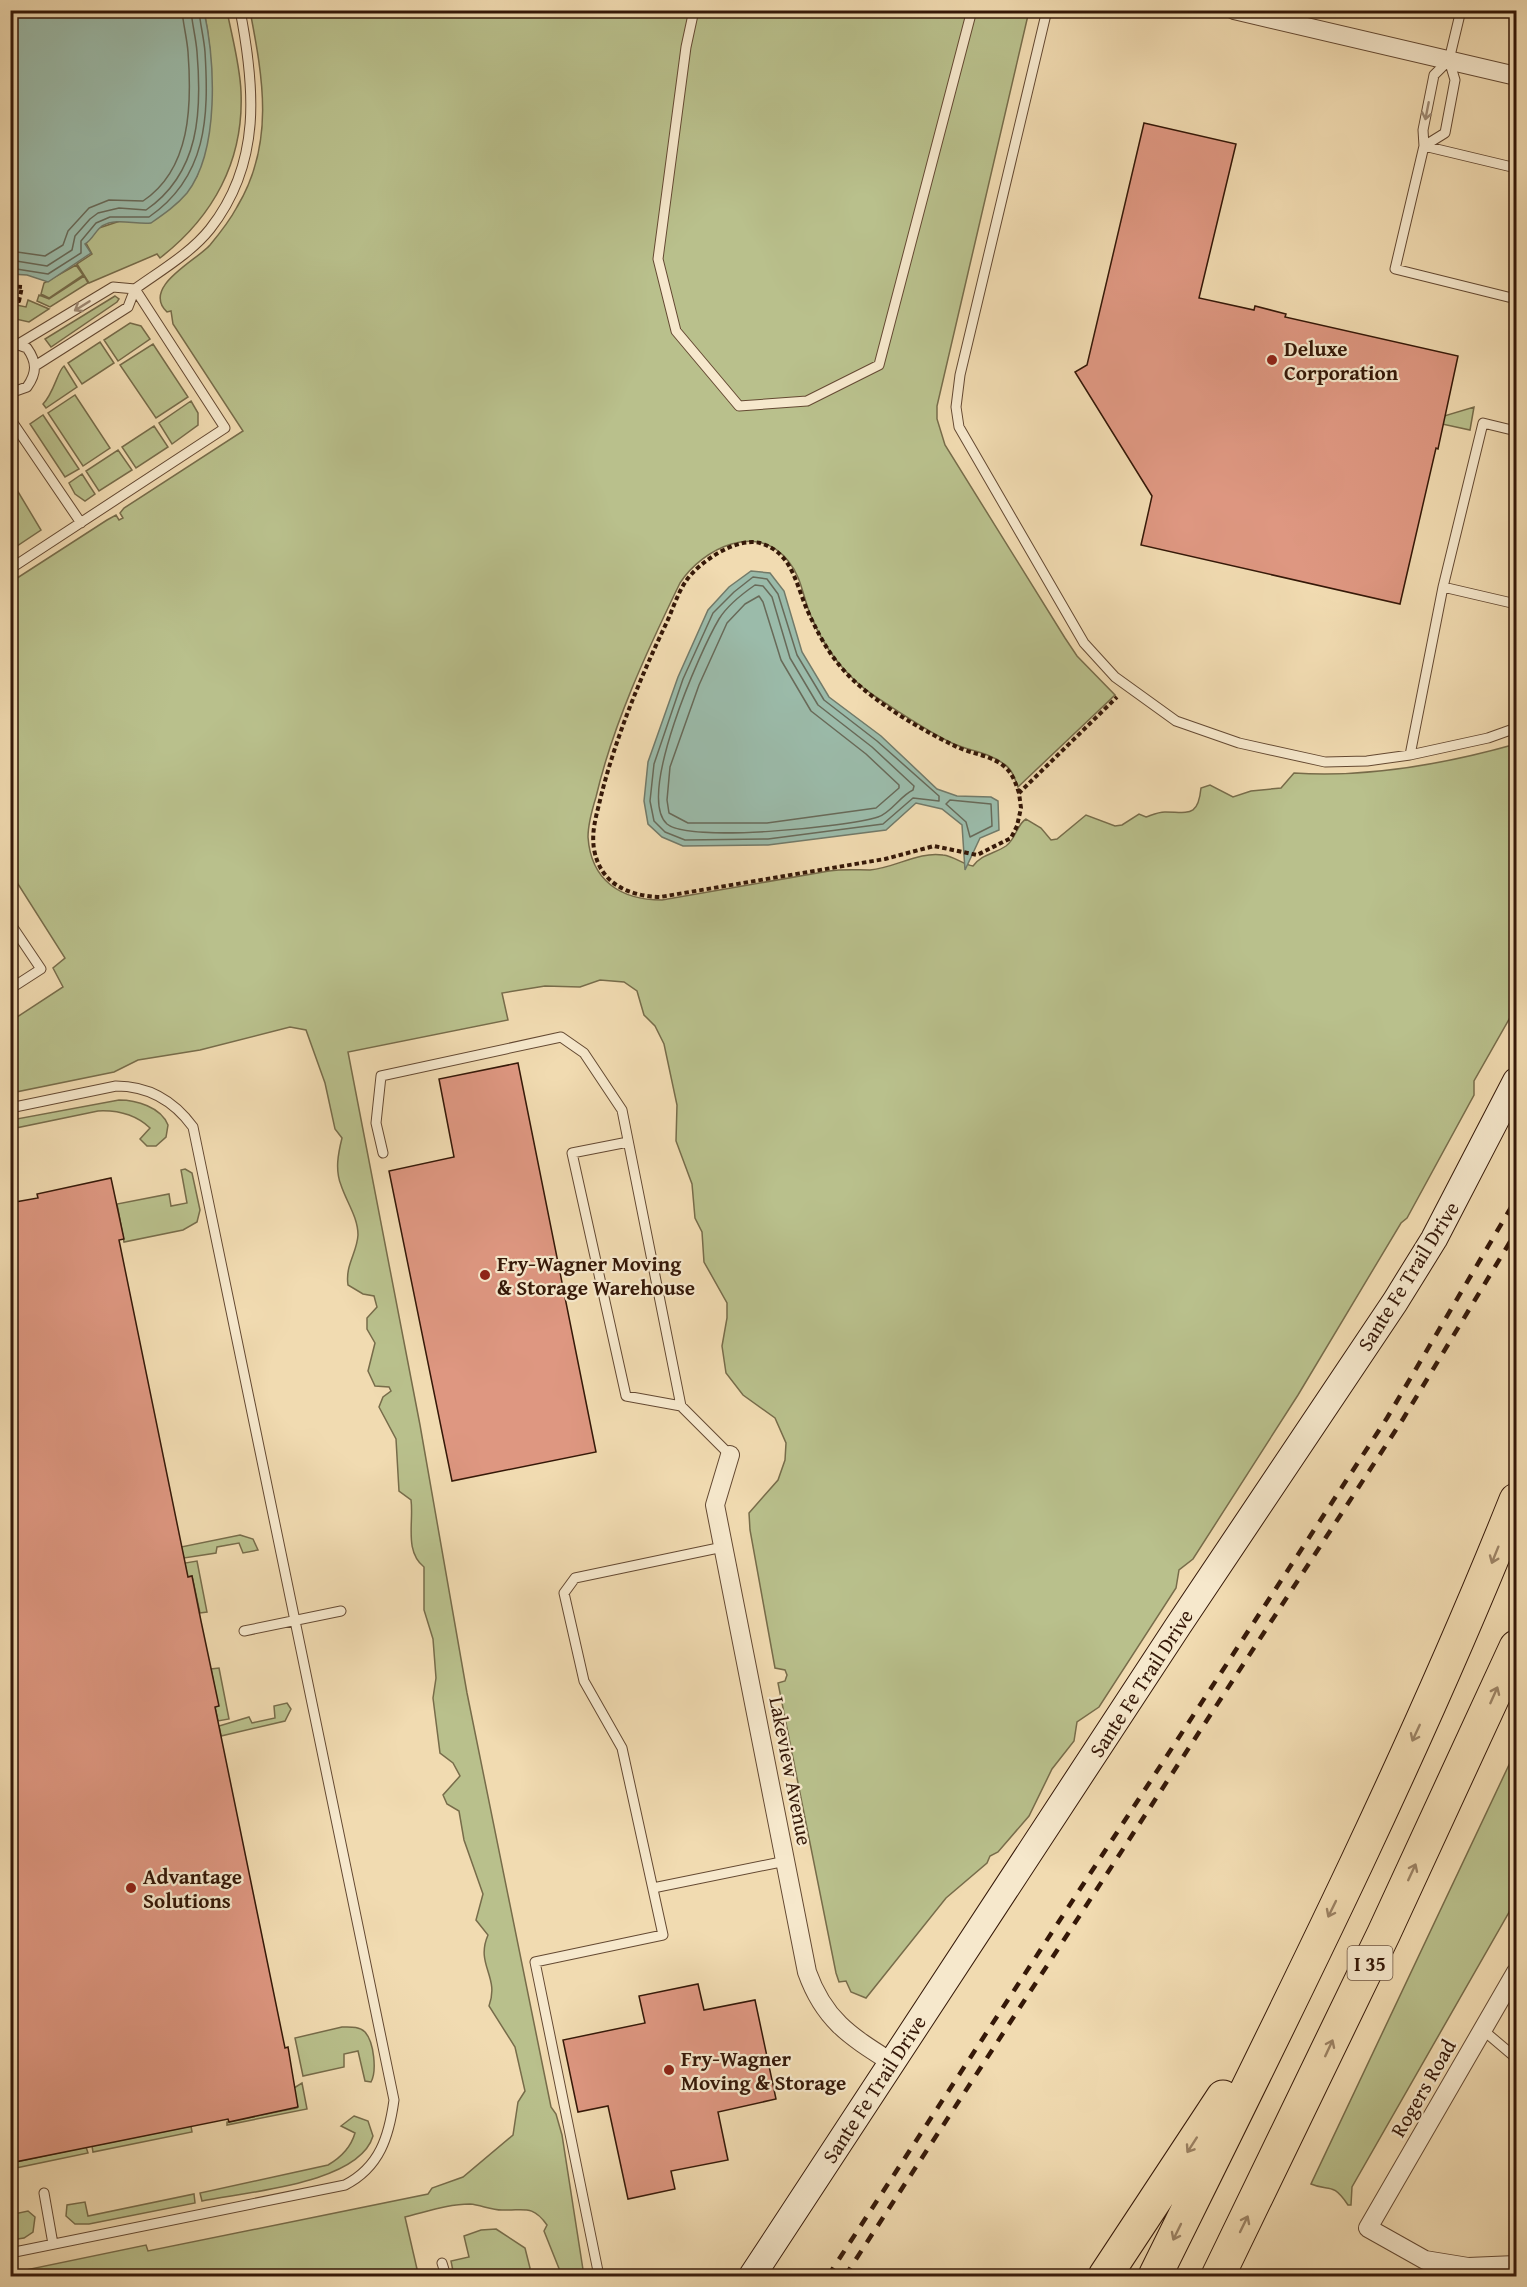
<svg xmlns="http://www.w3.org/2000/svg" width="1527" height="2287" font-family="'Gentium Book Plus',serif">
  <rect width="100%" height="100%" fill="#f1dbb1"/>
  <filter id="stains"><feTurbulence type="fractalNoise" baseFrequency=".00333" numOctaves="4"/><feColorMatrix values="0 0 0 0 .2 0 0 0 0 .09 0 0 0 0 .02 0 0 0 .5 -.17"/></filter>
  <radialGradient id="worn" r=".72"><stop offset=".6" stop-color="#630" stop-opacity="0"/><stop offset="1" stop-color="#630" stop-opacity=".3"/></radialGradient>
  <path fill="#b9c08c" stroke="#776c4a" stroke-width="1.5" d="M204 11H227C232 37 240 65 241 92 244 161 213 217 160 258L157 254 89 283 77 264 92 254 86 243 99 228 120 221 197 176C214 123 215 66 204 11Z
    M250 11H1029L937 406V419L945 445 1065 638 1077 656 1115 695 1018 787C1015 779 1012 769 1004 764 990 753 970 751 954 744 926 731 901 713 876 697 846 677 825 650 811 616 803 598 802 578 789 562 758 521 703 548 680 583 647 651 613 724 596 797 592 810 588 824 588 837 591 881 621 900 662 900L829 871C843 869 856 870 870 870 895 868 919 851 943 855 954 856 962 864 973 866 982 854 994 854 1006 846 1016 839 1017 824 1026 819L1041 828 1051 840 1057 839 1086 815 1115 826 1122 825 1139 814 1146 817C1152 815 1158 812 1165 812 1188 812 1198 818 1201 788L1210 785 1233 797 1251 791 1281 788 1294 773C1369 778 1445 764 1516 744V1007L1474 1081V1095L1407 1218 1401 1223 1298 1395 1193 1559 1179 1570 1176 1588 1099 1707 1077 1722 1074 1741 1052 1769 1029 1816 998 1852 990 1856 987 1863 946 1898 866 1998 851 1992 846 1981 839 1982 836 1973 778 1683 785 1681 787 1675 785 1670 775 1668 750 1530 749 1513 778 1480 785 1460 786 1443 775 1418 743 1395 726 1373 722 1346 727 1318V1303L704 1262 702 1232 695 1218 692 1184 676 1141 677 1105 664 1044 655 1026 644 1015 637 991 624 982 600 980 580 987 545 986 502 993 508 1020 348 1052 420 1425 467 1693 551 2107 556 2114 562 2135 584 2276H562L544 2231 547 2225C532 2204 524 2211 502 2210 491 2210 481 2205 470 2204 448 2204 426 2212 405 2217L417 2269 425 2276H11V2273L146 2245 148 2251 428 2194 432 2188 463 2177 513 2135 518 2102 525 2091 515 2047 489 2006C500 1976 475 1965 488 1935L476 1920 483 1894 464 1840 459 1811 447 1804 443 1795 460 1776 453 1763 440 1753 433 1698 436 1678 433 1639 424 1610V1567C404 1551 414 1522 411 1500L399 1491 396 1439 379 1407 383 1397 391 1391 389 1387 375 1386 368 1371 375 1343 367 1329V1318L377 1307 374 1296 363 1294 348 1285C345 1265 357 1253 358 1235 358 1217 346 1201 341 1185 335 1170 338 1154 342 1138L335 1129 325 1083 306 1030 290 1027 200 1050 138 1060 114 1072 11 1093V1021L63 987 53 968 65 958 11 873V582L107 520 116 515 119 520 123 518 120 513 124 508 243 431 173 324 171 311 167 312C141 287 196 261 210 245 220 233 230 220 237 207 275 144 263 78 250 11Z
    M76 265 83 275 49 298 41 294 44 283Z
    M84 276 88 283 50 307 37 301 39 295 49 299Z
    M115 296 119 299 117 302 51 347 45 339Z
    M28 300 49 309 29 322 11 318V304L26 307Z
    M130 323 141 326 150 339 118 361 104 340Z
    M100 342 114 363 82 384 68 363Z
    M153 344 188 397 156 418 120 365Z
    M64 366 77 387 46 408 43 404C54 393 58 370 64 366Z
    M75 395 110 448 83 466 48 413Z
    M191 401 198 413V425L172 444 159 423Z
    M1474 407 1470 430 1442 424 1444 416Z
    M43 415 79 469 65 477 30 424Z
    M154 426 168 447 136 468 122 447Z
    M118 450 132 470 99 491 86 471Z
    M82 474 95 494 85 501 75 494 69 483Z
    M11 480 41 530 11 550H10Z
    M119 1100C136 1100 161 1107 168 1125L166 1137 156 1146H147L140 1139 150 1128C135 1114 118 1110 98 1111L11 1129V1120Z
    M185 1169 192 1173 200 1210 197 1222 183 1230 124 1242 117 1204 169 1194 171 1206 187 1203 181 1170Z
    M240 1535 253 1539 258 1550 243 1553 239 1543 217 1547 216 1553 184 1558 181 1547Z
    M197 1561 207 1612 200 1613 192 1576 187 1577 185 1563Z
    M219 1668 229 1719 218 1721 215 1707 218 1706 211 1669Z
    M287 1703 291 1709 285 1721 221 1736 219 1726 249 1717 252 1723 275 1718 274 1706Z
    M1516 1750V1900L1352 2187 1351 2205H1348C1332 2181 1329 2192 1311 2184Z
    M342 2027C350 2027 359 2026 365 2032 374 2042 377 2071 371 2082L365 2081 358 2051 344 2054V2067L303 2076 295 2038Z
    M302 2083 307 2109 227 2125V2122L297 2108 294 2088Z
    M354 2116 368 2121 373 2136C359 2184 245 2192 202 2201L200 2193 328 2165C340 2158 351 2147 355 2133L341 2126Z
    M191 2126 192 2132 93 2152 92 2146Z
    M86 2147 88 2153 11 2169V2163Z
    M194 2194 195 2203 89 2224H75L66 2216 67 2205 85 2202 88 2216Z
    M28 2211 35 2217 33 2232 24 2238 11 2240V2231L16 2229 14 2214Z
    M496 2229 525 2248 530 2268 527 2275C517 2278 511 2271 501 2272L499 2276H454L451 2261 469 2257 464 2236 481 2230Z"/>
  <path fill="#9bbbaa" stroke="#727a69" stroke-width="1.5" d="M10 11H204C215 61 220 150 187 193 177 205 164 214 151 223 135 225 117 217 102 226 95 231 93 239 85 244L91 253 48 282 27 275 11 274Z
    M751 571 770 573 784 591 802 652 829 697 881 736 937 789 957 796 991 797 998 801 999 830 980 838 965 870 962 825 942 809 916 803 886 830 768 845 683 846 662 837 648 824 644 801 648 762 678 677 708 610 729 587Z"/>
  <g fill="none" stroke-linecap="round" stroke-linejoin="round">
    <path stroke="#686a59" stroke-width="1.5" d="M10 251 45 256 63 245 68 231 89 208 109 200 143 201C191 169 192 105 188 52 187 38 183 24 182 10
      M10 260 47 266 72 250 75 236 90 219 98 213 119 208 146 210C200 173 202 111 197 52 196 38 192 24 191 10
      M10 268 48 274 81 253V241L96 223 110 217H149C207 177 209 117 205 52 204 38 200 24 199 10
      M753 577 767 579 778 594 797 655 824 700 877 741 939 796V801L913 798 883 824 768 839 685 840 665 832 654 821 650 801 654 764 683 679 713 613 734 592Z
      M755 585 763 586 772 597 790 658 818 705 872 747 914 786 913 790C900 796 891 813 878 817 846 827 690 843 667 824 636 796 700 651 719 619 727 606 742 594 755 585Z
      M759 596 763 602 781 660 811 711 866 754 899 785V788L876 808 767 823H688L669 813 667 800 670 767 699 685 727 623 745 604Z
      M950 800 991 804 992 826 970 837 966 822 946 804Z"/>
  </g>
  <path fill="#de9781" stroke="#351808" stroke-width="1.5" d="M1144 123 1236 144 1199 298 1254 310 1255 306 1286 314 1285 317 1458 356 1438 449 1436 448 1400 604 1141 545 1152 496 1075 372 1087 365Z
    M518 1063 596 1452 452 1481 389 1171 454 1157 439 1079Z
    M111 1178 124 1239 119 1240 188 1577 192 1576 201 1621 219 1706 215 1707 285 2048 288 2047 298 2107 229 2122 228 2119 10 2163V1203L38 1198 37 1194Z
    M698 1984 704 2010 755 2000 776 2099 718 2112 728 2160 671 2171 675 2189 628 2199 608 2106 578 2112 563 2040 645 2023 639 1996Z"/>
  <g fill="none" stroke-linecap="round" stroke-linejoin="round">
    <defs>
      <path id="lane" d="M694 10 686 47 658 259 676 331 739 406 807 401 879 365 972 10
        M1047 10 960 375 956 407 959 427 1084 643 1115 677 1176 721 1239 743 1325 762 1367 761 1410 755 1488 738 1516 728
        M1449 60 1434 75 1423 130 1424 146 1445 133 1455 80 1449 60 1461 10
        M1516 168 1424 146 1395 269 1516 299
        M10 342 27 348C37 362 37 373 27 387L10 393
        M20 343 113 287 135 289 128 307 35 366
        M11 393V420L81 523
        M10 569 225 428 135 289C160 271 191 253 210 229 262 163 255 87 240 10
        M1443 587 1516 604
        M1410 755 1443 587 1483 423 1516 431
        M10 923 41 969 10 989
        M10 1108 116 1086C149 1086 174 1101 193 1127L394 2100C389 2136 380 2167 345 2185L10 2253
        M628 1142 572 1153 626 1396 681 1406
        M383 1153 376 1123 381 1076 561 1037 584 1053 622 1110 681 1406 730 1455
        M244 1631 341 1611
        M653 1888 786 1861
        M1483 2030 1516 2058
        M44 2193 53 2244
        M442 2263 446 2276
        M599 2276 535 1962 663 1935 622 1748 584 1681 564 1593 575 1578 723 1547"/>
      <path id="street" d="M1234 10 1516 76
        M730 1455 715 1505 807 1972C824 2020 850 2036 891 2062
        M1516 1972 1368 2228 1425 2260 1468 2267 1516 2265"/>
      <path id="secondary" d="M752 2276 1178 1626 1395 1302 1434 1239 1516 1081"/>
      <path id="highway" d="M1105 2276 1223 2097
        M1155 2276C1281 2021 1410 1765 1516 1500
        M1218 2276 1384 1933 1516 1647"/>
    </defs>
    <use href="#lane" stroke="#644932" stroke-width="11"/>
    <use href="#street" stroke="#644932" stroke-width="20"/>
    <use href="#secondary" stroke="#351808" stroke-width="28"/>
    <use href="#highway" stroke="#351808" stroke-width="35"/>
    <path stroke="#351808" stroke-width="4" stroke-dasharray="4.5 3" stroke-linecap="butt" d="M10 286 22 287 19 301 10 300
      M1019 793C1016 784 1013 775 1007 769 995 756 972 754 957 747 924 731 889 711 861 687 836 666 823 644 809 614 796 587 794 553 760 543 736 537 699 562 686 581 677 594 672 612 665 626 639 681 616 737 601 796 597 814 591 830 594 849 600 884 629 896 660 897L885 859 934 846 977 855 1011 838 1017 826 1021 808 1019 793 1117 697"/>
    <use href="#lane" stroke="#f6e8cc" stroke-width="9"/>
    <use href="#street" stroke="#f6e8cc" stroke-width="18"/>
    <use href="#secondary" stroke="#f6e8cc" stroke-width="26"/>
    <use href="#highway" stroke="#f1dbb1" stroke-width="33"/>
    <path stroke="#351808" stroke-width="4.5" stroke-dasharray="10 10" stroke-linecap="butt" d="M828 2276 1387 1418 1516 1199
      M845 2276 1403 1419 1516 1232"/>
  </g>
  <defs><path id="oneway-shaft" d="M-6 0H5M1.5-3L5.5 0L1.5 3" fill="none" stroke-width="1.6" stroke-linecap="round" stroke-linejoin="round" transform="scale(1.5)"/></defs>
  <g stroke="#9f8a74">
    <use href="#oneway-shaft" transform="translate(1427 111) rotate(101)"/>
    <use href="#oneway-shaft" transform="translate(82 306) rotate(148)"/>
  </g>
  <g stroke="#9c8365">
    <use href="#oneway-shaft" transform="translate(1495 1555) rotate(112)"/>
    <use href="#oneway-shaft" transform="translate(1494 1695) rotate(-66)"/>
    <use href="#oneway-shaft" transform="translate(1416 1733) rotate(115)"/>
    <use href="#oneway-shaft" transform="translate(1412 1872) rotate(-65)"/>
    <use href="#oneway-shaft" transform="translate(1332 1909) rotate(116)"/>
    <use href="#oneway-shaft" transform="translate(1329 2048) rotate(-65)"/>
    <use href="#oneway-shaft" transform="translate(1192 2145) rotate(123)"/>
    <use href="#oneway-shaft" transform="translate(1244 2224) rotate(-64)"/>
    <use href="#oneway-shaft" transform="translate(1177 2232) rotate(116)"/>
  </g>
  <g fill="#8f2418" stroke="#f6e8cc" stroke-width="2">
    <circle cx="1272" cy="360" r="6"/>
    <circle cx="485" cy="1275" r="6"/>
    <circle cx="131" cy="1888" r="6"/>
    <circle cx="669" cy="2070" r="6"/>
  </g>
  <g text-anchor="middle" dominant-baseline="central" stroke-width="4.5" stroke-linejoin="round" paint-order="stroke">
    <rect fill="#f6e8cc" stroke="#6f5643" stroke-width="1.5" x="1347.5" y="1946" width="45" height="34" rx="4.5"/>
    <g font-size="20" font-weight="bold" fill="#351808">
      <text x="1370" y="1963">I 35</text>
    </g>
    <g font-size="21" font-weight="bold" fill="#351808" stroke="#f6e8cc" text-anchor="start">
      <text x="1284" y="348">Deluxe<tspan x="1284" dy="24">Corporation</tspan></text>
      <text x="497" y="1263">Fry-Wagner Moving<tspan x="497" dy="24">&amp; Storage Warehouse</tspan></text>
      <text x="143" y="1876">Advantage<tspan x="143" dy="24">Solutions</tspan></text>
      <text x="681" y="2058">Fry-Wagner<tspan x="681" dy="24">Moving &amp; Storage</tspan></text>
    </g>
    <g font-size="21" fill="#351808" stroke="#f6e8cc">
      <text transform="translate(1408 1276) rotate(-58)">Sante Fe Trail Drive</text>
      <text transform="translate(1141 1683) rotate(-57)">Sante Fe Trail Drive</text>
      <text transform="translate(791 1771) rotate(79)">Lakeview Avenue</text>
      <text transform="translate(1423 2088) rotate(-60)">Rogers Road</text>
      <text transform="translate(874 2089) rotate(-57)">Sante Fe Trail Drive</text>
    </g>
  </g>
  <rect width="1527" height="2287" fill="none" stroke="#f1dbb1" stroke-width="36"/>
  <rect x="12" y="12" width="1503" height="2263" fill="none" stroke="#351808" stroke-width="3"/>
  <rect x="18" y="18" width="1491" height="2251" fill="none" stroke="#351808" stroke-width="1.5"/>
  <rect width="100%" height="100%" filter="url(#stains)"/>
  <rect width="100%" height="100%" fill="url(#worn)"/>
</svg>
